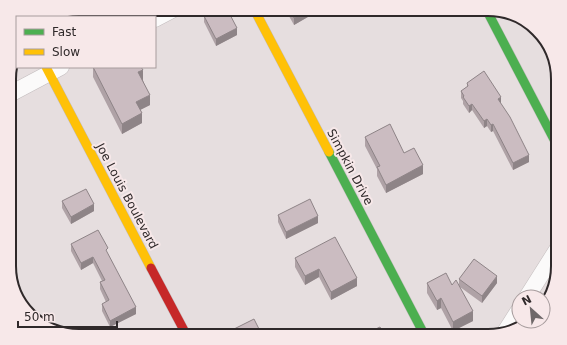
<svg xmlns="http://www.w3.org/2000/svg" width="567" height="345" font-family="'DejaVu Sans',sans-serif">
  <rect width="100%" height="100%" fill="#e6dedf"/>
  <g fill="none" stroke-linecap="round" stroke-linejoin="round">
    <defs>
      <path id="street" d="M155 19 174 9
        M10 94 61 67
        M527 297 558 248
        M505 332 519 310"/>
      <path id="fast" d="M486 9 558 147
        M329 152 425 336"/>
      <path id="slow" d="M254 9 329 152
        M46 67 151 268"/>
      <path id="jam" d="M151 268 187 336"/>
    </defs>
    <use href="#street" stroke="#c3bdbe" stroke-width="17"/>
    <use href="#fast" stroke="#c3bdbe" stroke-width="10"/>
    <use href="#slow" stroke="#c3bdbe" stroke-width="10"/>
    <use href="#jam" stroke="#c3bdbe" stroke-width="10"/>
    <use href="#street" stroke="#fbfafa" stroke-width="16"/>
    <use href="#fast" stroke="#4caf50" stroke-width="9"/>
    <use href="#slow" stroke="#ffc107" stroke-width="9"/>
    <use href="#jam" stroke="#c62828" stroke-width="9"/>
  </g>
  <path fill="#afa2a6" d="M285 9H313V14L294 25Z
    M204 16 237 35 216 46 204 22Z
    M93 67 143 80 150 105 140 110 142 123 122 134 93 77Z
    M467 83 501 104 529 162 513 170 493 131 491 132 487 126 484 128 472 110 469 113 463 104V101L461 98V91L467 87Z
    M365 137 404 153 423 174 386 193 377 176V169L365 146Z
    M62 201 94 211 71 224 62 208Z
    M278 215 318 223 286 239 278 222Z
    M71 244 108 254 136 314 110 327 102 311V304L106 302 100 289V282L102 281 93 263 81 270 71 251Z
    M295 258 357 286 331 300 319 277 305 285 295 267Z
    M459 279 497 283 482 303 460 287 473 321 453 331 441 308 437 310 427 293V283L459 285Z"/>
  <path fill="#8e8487" d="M310 9H313V14L294 25V18Z
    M237 28V35L216 46V39Z
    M143 70V80L138 82V72Z
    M150 95V105L136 112V102Z
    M501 97V104L498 106V99Z
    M472 104V110L469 113V106Z
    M142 113V123L122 134V124Z
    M487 119V126L484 128V121Z
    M493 124V131L491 132V125Z
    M529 155V162L513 170V163Z
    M423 165V174L386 193V185Z
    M94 204V211L71 224V217Z
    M318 216V223L286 239V232Z
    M93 257V263L81 270V263Z
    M319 269V277L305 285V276Z
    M497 276V283L482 303V296Z
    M357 278V286L331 300V292Z
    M441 298V308L437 310V301Z
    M136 307V314L110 327V321Z
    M473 311V321L453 331V322Z
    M261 333V336H255Z"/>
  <path fill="#cbbcc1" stroke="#8e8487" d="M79 9H80L81 11 84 9H88L92 17H58Z
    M217 9H227L237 28 216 39 204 16Z
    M289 9H310L294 18Z
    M94 67H141L143 70 138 72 150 95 136 102 142 113 122 124 93 67Z
    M484 71 501 97 498 99 510 117 529 155 513 163 493 124 491 125 487 119 484 121 472 104 469 106 463 97 464 96 461 91 468 86 467 83Z
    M390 124 404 153 414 148 423 165 386 185 377 167 380 166 365 137Z
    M86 189 94 204 71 217 62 201Z
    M310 199 318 216 286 232 278 215Z
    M98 230 108 248 106 250 136 307 110 321 102 304 109 300 100 282 105 280 93 257 81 263 71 244Z
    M335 237 357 278 331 292 319 269 305 276 295 258Z
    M474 259 497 276 482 296 459 279Z
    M446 273 452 285 456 280 473 311 453 322 441 298 437 301 427 283Z
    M547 302 546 305 543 308V307Z
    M254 319 261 333 255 336H227L226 334 229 333 228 332Z
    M380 327 385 336H361Z
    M154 329 158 336H139Z"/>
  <g text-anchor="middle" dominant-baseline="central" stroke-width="4" stroke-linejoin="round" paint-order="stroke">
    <g font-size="12" fill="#2f292a" stroke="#f7e8e9">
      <text transform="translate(350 167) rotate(62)">Simpkin Drive</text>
      <text transform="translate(127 196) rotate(62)">Joe Louis Boulevard</text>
    </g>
  </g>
  <path d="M0 0H567V345H0ZM79 16H488A63 63 0 0 1 551 79V266A63 63 0 0 1 488 329H79A63 63 0 0 1 16 266V79A63 63 0 0 1 79 16Z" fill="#f7e8e9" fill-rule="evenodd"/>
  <path fill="none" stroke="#2f292a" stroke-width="2" d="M79 16H488A63 63 0 0 1 551 79V266A63 63 0 0 1 488 329H79A63 63 0 0 1 16 266V79A63 63 0 0 1 79 16Z"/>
  <rect x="16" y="16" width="140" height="52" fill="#f7e8e9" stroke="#a79c9d"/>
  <rect x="24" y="29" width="20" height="6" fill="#4caf50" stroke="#a79c9d"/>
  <text x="52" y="36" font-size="12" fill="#2f292a">Fast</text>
  <rect x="24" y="49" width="20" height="6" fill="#ffc107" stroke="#a79c9d"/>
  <text x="52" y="56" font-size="12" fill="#2f292a">Slow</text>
  <g transform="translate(531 309) rotate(333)"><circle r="19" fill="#f7e8e9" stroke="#a79c9d"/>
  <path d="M0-3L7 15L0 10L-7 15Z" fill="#6f6869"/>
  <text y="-6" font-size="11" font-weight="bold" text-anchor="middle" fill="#2f292a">N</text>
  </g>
  <path d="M18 321v6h99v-6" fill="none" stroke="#2f292a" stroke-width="2"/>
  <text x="24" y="321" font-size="12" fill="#2f292a" stroke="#f7e8e9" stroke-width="3" paint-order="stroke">50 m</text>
</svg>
